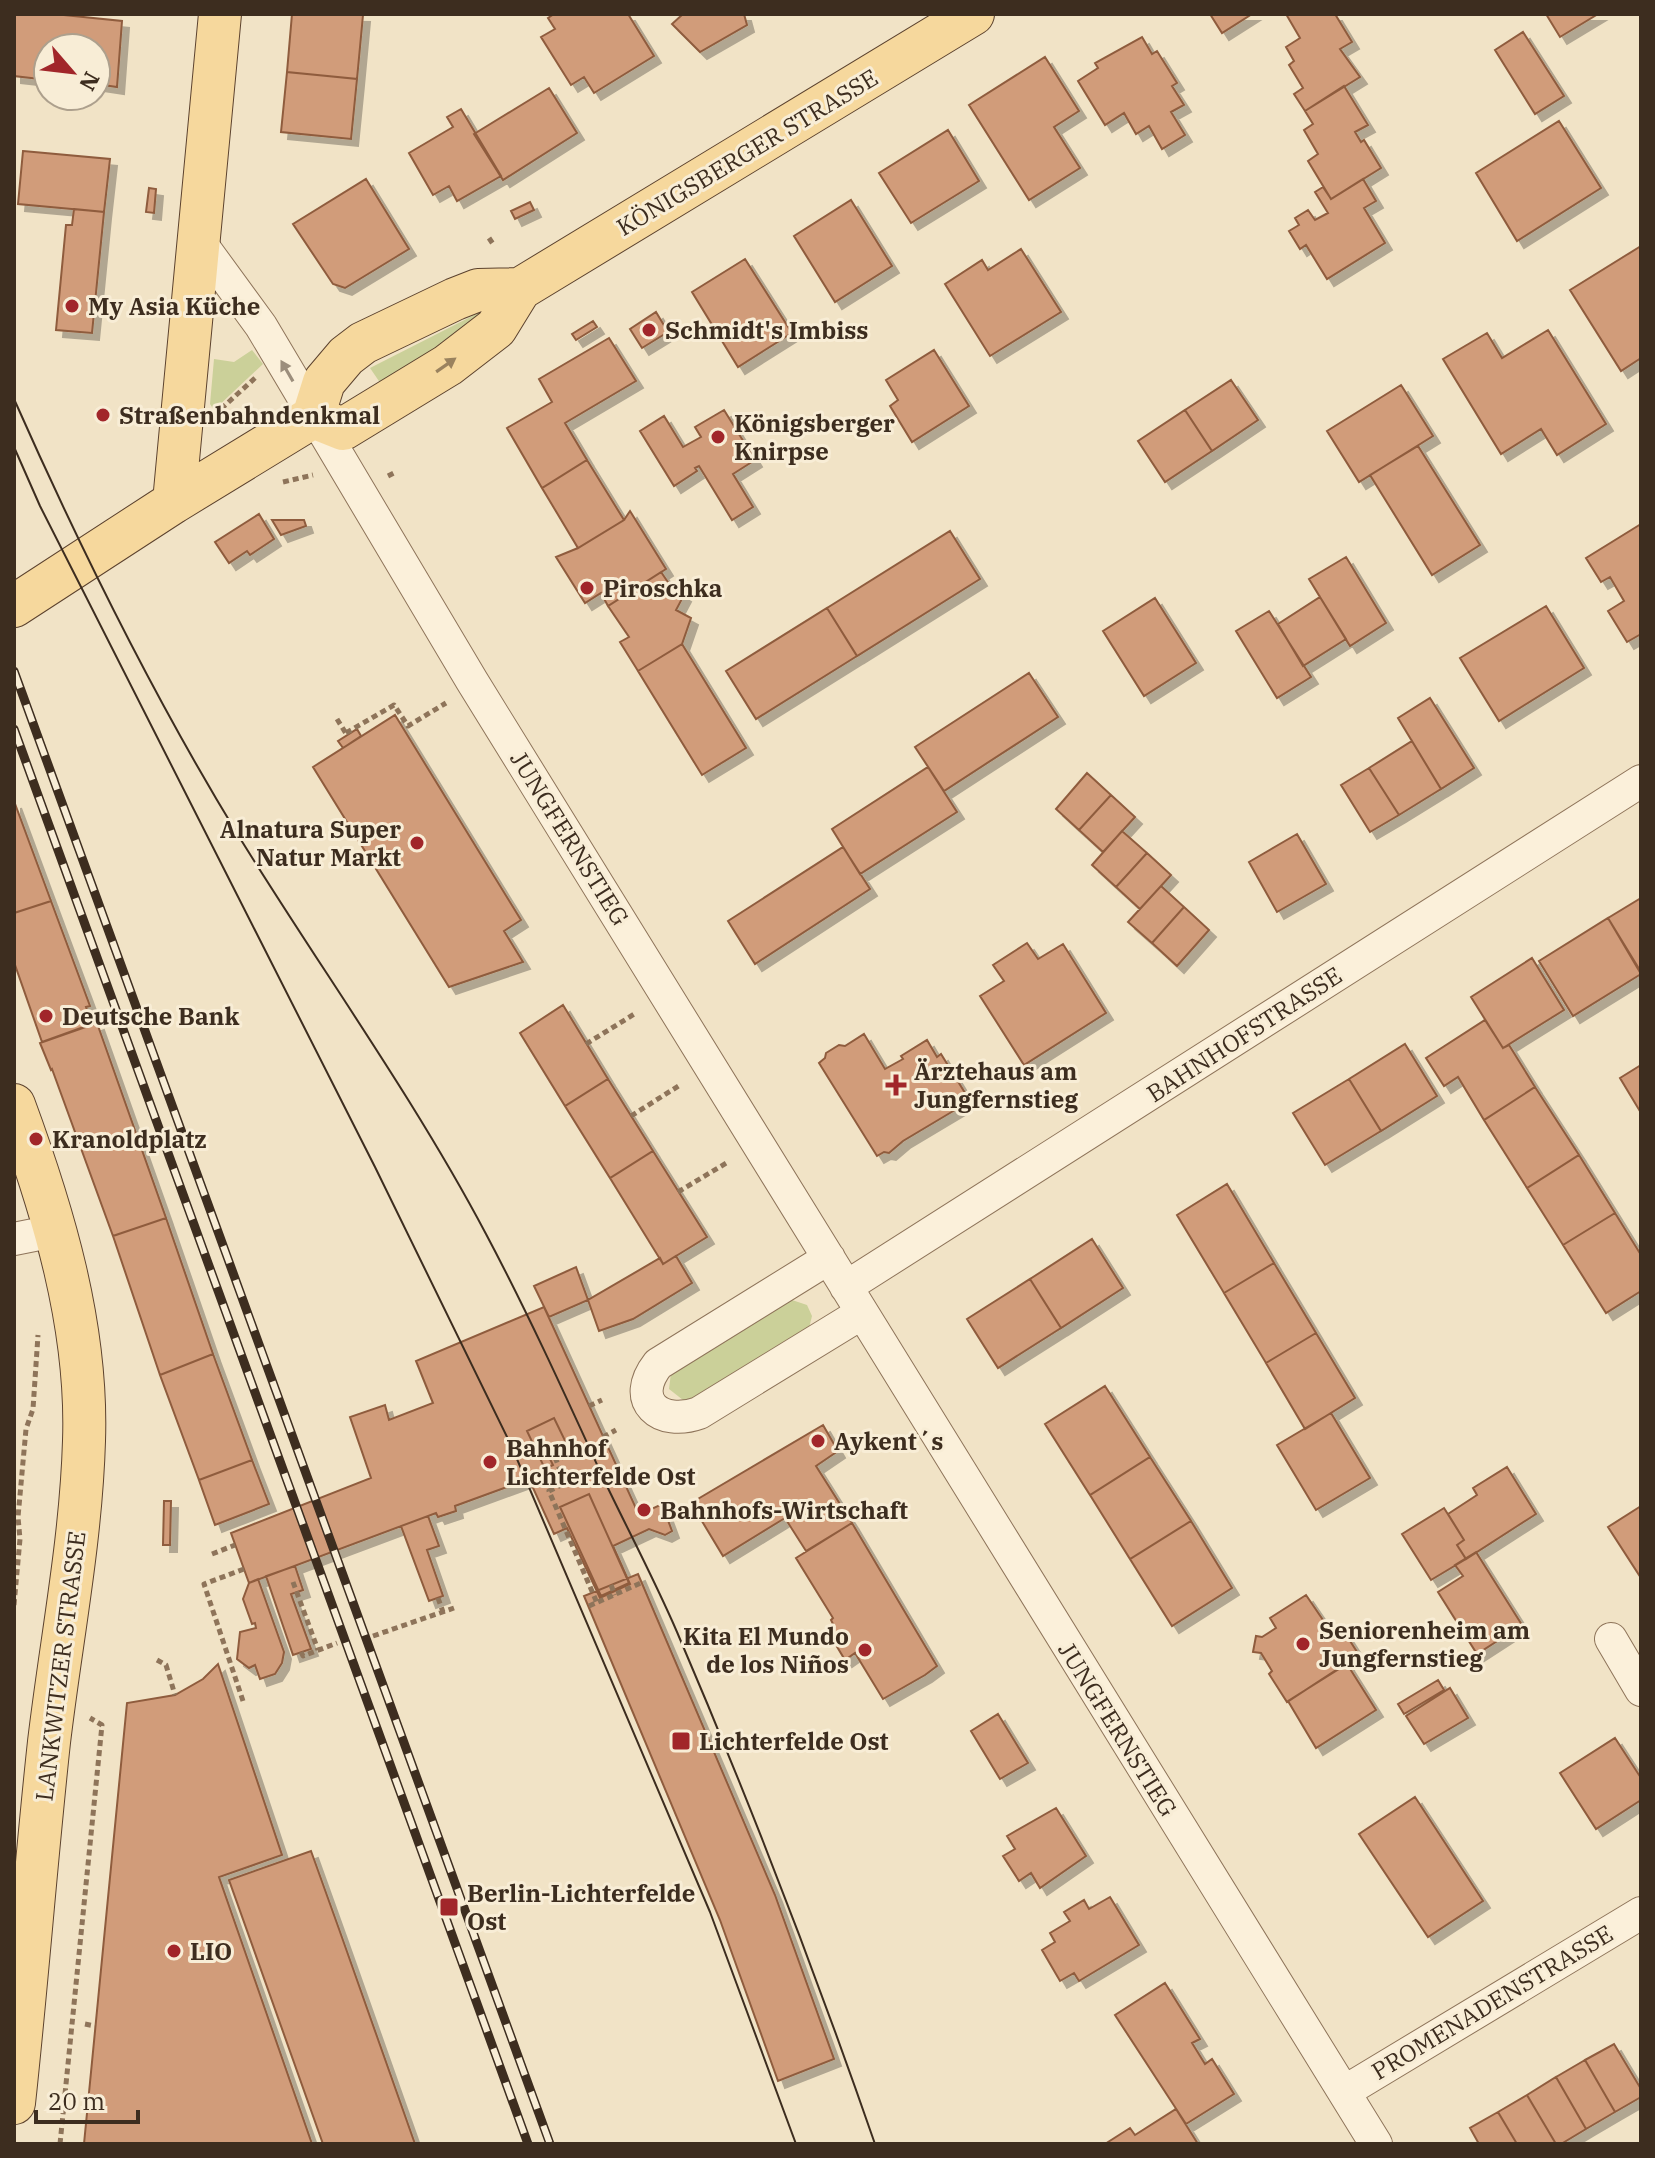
<svg xmlns="http://www.w3.org/2000/svg" width="1655" height="2158" font-family="'IBM Plex Serif',serif">
  <defs>
    <filter id="shadow"><feDropShadow dx="7" dy="7" stdDeviation="0" flood-color="#0004"/></filter>
  </defs>
  <rect width="100%" height="100%" fill="#f1e3c6"/>
  <path fill="#cbd099" d="M488 308 491 313 383 387 370 368Z
    M252 350 263 364 214 410 210 404 214 359 234 362Z
    M792 1300 807 1305 812 1316 809 1328 697 1397 683 1400 669 1389 671 1373Z"/>
  <path fill="#d19c7a" stroke="#8f5c3e" stroke-width="2" filter="url(#shadow)" d="M14 14H54L122 21 117 87 96 84V48H48V80L14 76Z
    M292 14 363 15 357 79 287 72Z
    M554 14H628L654 56 594 93 584 77 571 85 541 37 555 29 548 18Z
    M683 14H744L747 25 700 52 672 24Z
    M1210 14H1252L1222 33Z
    M1286 14H1335L1352 42 1340 49 1360 77 1305 111 1294 94 1303 88 1289 65 1294 61 1286 47 1300 38Z
    M1546 14H1598L1560 37Z
    M1523 32 1564 96 1535 114 1495 50Z
    M1142 37 1152 54 1157 51 1177 83 1172 86 1184 105 1171 112 1185 135 1162 149 1149 126 1136 134 1124 113 1105 125 1078 81 1098 68 1095 63Z
    M1045 57 1079 111 1054 127 1080 168 1029 200 969 105Z
    M287 72 357 79 351 139 281 132Z
    M1344 86 1368 125 1355 132 1361 142 1364 140 1381 168 1331 199 1308 161 1318 154 1304 130 1313 124 1305 111Z
    M549 88 577 133 503 180 474 134Z
    M461 109 501 176 457 201 449 186 433 195 409 153 453 127 447 117Z
    M1559 121 1601 188 1517 241 1476 173Z
    M948 130 979 181 911 223 879 173Z
    M23 151 110 159 104 212 18 204Z
    M366 179 409 249 345 288 333 284 293 224Z
    M1363 179 1376 201 1364 208 1385 243 1327 279 1306 245 1300 249 1289 231 1299 225 1295 218 1308 210 1315 220 1328 213 1315 192 1323 187 1331 199Z
    M149 188 156 189 154 213 146 212Z
    M851 200 892 266 835 302 794 236Z
    M530 202 534 210 515 219 511 211Z
    M74 209 104 212 92 333 56 330 66 225H72Z
    M1641 246V358L1621 371 1570 290Z
    M1021 249 1061 312 990 356 945 284 982 260 988 270Z
    M745 259 792 333 738 367 692 292Z
    M656 312 668 332 642 348 630 329Z
    M593 321 597 327 576 340 572 334Z
    M1548 330 1606 424 1557 455 1541 429 1501 454 1443 359 1487 333 1502 358Z
    M609 338 636 381 565 423 587 460 542 488 507 428 552 402 539 379Z
    M934 350 969 406 912 442 890 406 898 400 886 380Z
    M1231 380 1258 420 1212 451 1185 410Z
    M1401 385 1433 436 1359 482 1327 431Z
    M724 410 755 460 733 474 753 507 732 520 699 466 695 468 697 471 674 486 640 431 664 416 683 447 701 437 695 427Z
    M1185 410 1212 451 1165 482 1138 441Z
    M1418 446 1480 545 1432 575 1370 475Z
    M587 460 624 520 578 548 542 488Z
    M630 511 666 569 608 606 601 593 585 603 556 557 578 548 624 520Z
    M259 514 274 539 250 555 247 551 229 563 215 542Z
    M272 520H304L306 526 281 535Z
    M1641 524V634L1627 642 1608 611 1624 601 1610 577 1601 582 1586 558Z
    M950 531 980 579 857 656 827 608Z
    M1346 557 1386 623 1350 646 1309 579Z
    M661 572 672 588 684 595 676 610 691 618 682 644 638 671 620 642 629 637 608 606Z
    M1320 597 1346 639 1303 666 1278 624Z
    M1155 598 1196 663 1144 696 1103 631Z
    M1546 606 1584 668 1499 721 1460 658Z
    M827 608 857 656 756 719 726 671Z
    M1269 611 1311 677 1277 698 1236 631Z
    M682 644 746 748 702 775 638 671Z
    M1029 673 1058 717 944 791 915 747Z
    M1430 698 1474 768 1441 789 1398 718Z
    M395 715 521 920 504 931 523 962 449 987 313 767Z
    M357 729 361 736 343 748 338 741Z
    M1412 741 1441 789 1399 815 1369 768Z
    M928 767 957 812 860 874 832 829Z
    M1369 768 1399 815 1370 832 1341 785Z
    M1087 773 1111 795 1079 830 1056 809Z
    M1111 795 1135 817 1103 852 1079 830Z
    M14 801 51 901 14 913Z
    M1122 831 1147 853 1116 887 1092 865Z
    M1297 834 1326 884 1277 912 1249 862Z
    M843 847 870 889 755 964 728 921Z
    M1147 853 1171 875 1140 909 1116 887Z
    M1161 886 1184 907 1152 943 1128 922Z
    M1641 898V972L1608 918Z
    M51 901 90 1006 86 1007 92 1024 42 1042 14 962V913Z
    M1184 907 1209 930 1177 966 1152 943Z
    M1608 918 1641 974 1573 1016 1539 961Z
    M1027 943 1038 959 1063 944 1106 1013 1024 1065 980 996 1004 981 993 965Z
    M1532 958 1564 1010 1503 1048 1471 997Z
    M563 1005 608 1079 565 1106 520 1033Z
    M1485 1020 1503 1048 1509 1045 1535 1087 1484 1120 1458 1077 1444 1086 1426 1058Z
    M97 1023 166 1218 113 1236 52 1069 51 1070 40 1043Z
    M864 1034 885 1069 903 1059 901 1056 927 1040 937 1057 941 1054 970 1101 903 1141 889 1153 884 1152 877 1156 819 1063 825 1058 826 1053 839 1045 845 1046Z
    M1405 1044 1437 1096 1381 1131 1349 1079Z
    M1641 1065V1113L1620 1078Z
    M608 1079 653 1151 610 1178 565 1106Z
    M1349 1079 1381 1131 1325 1165 1293 1113Z
    M1535 1087 1579 1155 1527 1188 1484 1120Z
    M653 1151 707 1237 663 1264 610 1178Z
    M1579 1155 1615 1213 1563 1245 1527 1188Z
    M1227 1184 1274 1263 1224 1293 1177 1215Z
    M1615 1213 1641 1255V1291L1606 1313 1563 1245Z
    M166 1218 213 1354 160 1375 113 1236Z
    M1092 1239 1123 1288 1061 1328 1030 1279Z
    M676 1256 692 1283 633 1319 599 1331 588 1300 660 1258 663 1264Z
    M1274 1263 1316 1333 1266 1363 1224 1293Z
    M576 1267 588 1300 549 1317 534 1286Z
    M1030 1279 1061 1328 998 1368 967 1319Z
    M544 1307 639 1515 662 1504 672 1531 665 1535 649 1529 613 1546 630 1584 600 1598 567 1528 554 1534 529 1479 455 1506 456 1511 438 1517 436 1513 249 1583 231 1533 371 1478 350 1417 385 1405 389 1420 433 1403 416 1361Z
    M1316 1333 1355 1398 1305 1429 1266 1363Z
    M213 1354 252 1460 199 1480 160 1375Z
    M1105 1386 1150 1457 1090 1495 1045 1424Z
    M1331 1413 1370 1478 1316 1510 1277 1445Z
    M554 1418 572 1455 563 1459 561 1455 555 1457 550 1459 553 1465 545 1469 527 1431Z
    M823 1425 838 1451 816 1466 852 1523 806 1551 785 1518 723 1556 691 1503Z
    M1150 1457 1191 1521 1130 1559 1090 1495Z
    M252 1460 269 1504 215 1525 199 1480Z
    M1507 1467 1536 1514 1466 1559 1457 1545 1464 1540 1448 1514 1477 1495 1473 1488Z
    M589 1494 629 1583 601 1596 560 1507Z
    M164 1501H171L170 1545H163Z
    M1641 1506V1578L1608 1527Z
    M1444 1508 1464 1540 1457 1545 1466 1559 1431 1580 1402 1534Z
    M428 1516 439 1546 427 1550 443 1596 429 1601 401 1526Z
    M1191 1521 1232 1588 1172 1626 1130 1559Z
    M852 1523 937 1666 925 1675 883 1699 855 1653 845 1660 827 1630 834 1626 831 1620 833 1618 796 1558Z
    M1476 1552 1522 1625 1477 1654 1438 1592 1463 1576 1455 1565Z
    M295 1566 303 1590 291 1594 311 1649 293 1655 266 1576Z
    M638 1574 775 1895 834 2059 778 2081 720 1920 584 1596Z
    M258 1579 284 1652 282 1663 275 1674 260 1679 255 1665 249 1668 237 1659 240 1632 256 1628 255 1623 252 1624 243 1599 249 1583Z
    M1306 1595 1334 1636 1343 1630 1359 1655 1287 1702 1269 1674 1272 1671 1261 1653 1253 1652 1256 1636 1262 1637 1276 1628 1270 1618Z
    M218 1664 282 1855 219 1877 312 2144H84L127 1703 175 1695 203 1679Z
    M1347 1664 1376 1710 1316 1748 1288 1701Z
    M1438 1680 1444 1690 1404 1714 1398 1704Z
    M1450 1688 1468 1718 1424 1744 1406 1716Z
    M998 1714 1028 1763 1000 1779 971 1731Z
    M1615 1738 1641 1778V1800L1596 1829 1560 1773Z
    M1415 1797 1483 1901 1428 1937 1359 1834Z
    M1056 1808 1086 1856 1040 1888 1031 1873 1019 1881 1003 1856 1015 1849 1007 1836Z
    M311 1851 339 1929 415 2144H323L229 1880Z
    M1110 1897 1139 1945 1079 1981 1074 1973 1060 1981 1042 1950 1055 1942 1050 1933 1070 1921 1064 1912 1084 1900 1089 1909Z
    M1165 1983 1200 2039 1192 2043 1205 2064 1212 2059 1234 2094 1186 2124 1115 2015Z
    M1614 2044 1641 2089V2097L1615 2112 1585 2060Z
    M1585 2060 1615 2112 1586 2129 1556 2077Z
    M1556 2077 1586 2129 1561 2144H1556L1527 2095Z
    M1527 2095 1556 2144H1517L1498 2112Z
    M1176 2109 1198 2144H1105L1130 2128 1135 2135Z
    M1498 2112 1517 2144H1479L1470 2128Z"/>
  <g fill="none" stroke-linecap="round" stroke-linejoin="round">
    <defs>
      <path id="minor" d="M199 241 261 326 472 681 1376 2144
        M14 1239 54 1231
        M829 1258 658 1364C629 1401 660 1427 699 1413L862 1313
        M846 1287 1641 781
        M1611 1639 1641 1690
        M1344 2092 1641 1913"/>
      <path id="major" d="M313 417 343 429 448 365 496 328 520 289 973 14
        M174 502 220 14
        M14 606 174 502 313 417 324 382 346 356 363 343 455 299 478 290 520 289
        M14 1105C53 1211 88 1326 84 1441 81 1542 61 1641 49 1742 36 1862 27 1983 14 2103"/>
    </defs>
    <use href="#minor" stroke="#8e745a" stroke-width="34"/>
    <use href="#major" stroke="#5c422e" stroke-width="44"/>
    <path stroke="#8e745a" stroke-width="5" stroke-dasharray="6 4" stroke-linecap="butt" d="M489 238 493 244
      M221 409 255 378
      M388 476 396 472
      M283 482 313 475
      M337 719 347 735
      M346 733 394 705 408 726 446 703
      M586 1044 636 1013
      M631 1116 680 1085
      M678 1192 728 1162
      M589 1406 602 1400
      M603 1437 616 1430
      M555 1457 565 1483 549 1491 597 1603
      M212 1554 235 1545
      M293 1582 318 1650
      M611 1585 615 1595
      M438 1598 443 1612
      M14 1605 20 1539 18 1517 26 1429 33 1409 38 1335
      M589 1606 643 1582
      M373 1636 454 1608
      M301 1652 303 1656 337 1643
      M157 1660 166 1665 175 1695
      M243 1701 204 1584 244 1569
      M85 2024 95 2026
      M60 2144 102 1725 90 1718"/>
    <use href="#minor" stroke="#fbf0da" stroke-width="32"/>
    <use href="#major" stroke="#f6d89d" stroke-width="42"/>
    <path stroke="#3d2d1f" stroke-width="2" d="M14 399C80 548 153 696 238 835 320 968 413 1096 486 1234 529 1315 567 1399 605 1482 629 1532 655 1581 677 1632 749 1800 815 1971 875 2144
      M14 447 40 506 375 1167 511 1445 710 1912 796 2144"/>
    <defs>
      <path id="rail" d="M14 671 550 2144
        M14 729 528 2144"/>
    </defs>
    <use href="#rail" stroke="#3d2d1f" stroke-width="9"/>
    <use href="#rail" stroke="#f8edd6" stroke-width="6" stroke-dasharray="18" stroke-linecap="butt"/>
  </g>
  <defs><path id="oneway-solid" d="M-6-.8H1V-3.2L6.5 0L1 3.2V.8H-6Z" transform="scale(2)"/></defs>
  <use fill="#9a825e" href="#oneway-solid" transform="translate(446 365) rotate(-35)"/>
  <use fill="#9c8e7c" href="#oneway-solid" transform="translate(287 371) rotate(-120)"/>
  <g fill="#a1262a" stroke="#f8edd6" stroke-width="3">
    <circle cx="72" cy="306" r="8"/>
    <circle cx="649" cy="330" r="8"/>
    <circle cx="103" cy="415" r="8"/>
    <circle cx="718" cy="437" r="8"/>
    <circle cx="587" cy="588" r="8"/>
    <circle cx="417" cy="843" r="8"/>
    <circle cx="46" cy="1016" r="8"/>
    <path d="M892 1073h8v8h8v8h-8v8h-8v-8h-8v-8h8z"/>
    <circle cx="36" cy="1139" r="8"/>
    <circle cx="818" cy="1441" r="8"/>
    <circle cx="490" cy="1462" r="8"/>
    <circle cx="644" cy="1510" r="8"/>
    <circle cx="1303" cy="1644" r="8"/>
    <circle cx="865" cy="1650" r="8"/>
    <rect x="671" y="1731" width="20" height="20" rx="4"/>
    <rect x="439" y="1897" width="20" height="20" rx="4"/>
    <circle cx="174" cy="1951" r="8"/>
  </g>
  <g text-anchor="middle" dominant-baseline="central" stroke-width="6" stroke-linejoin="round" paint-order="stroke">
    <g font-size="24" fill="#3d2d1f" stroke="#f8edd6">
      <text transform="translate(747 152) rotate(-31)">KÖNIGSBERGER STRASSE</text>
      <text transform="translate(570 838) rotate(58)">JUNGFERNSTIEG</text>
      <text transform="translate(1244 1034) rotate(-33)">BAHNHOFSTRASSE</text>
      <text transform="translate(60 1666) rotate(-83)">LANKWITZER STRASSE</text>
      <text transform="translate(1118 1729) rotate(58)">JUNGFERNSTIEG</text>
      <text transform="translate(1492 2002) rotate(-31)">PROMENADENSTRASSE</text>
    </g>
    <g font-size="24" font-weight="bold" fill="#3d2d1f" stroke="#f8edd6" text-anchor="start">
      <text x="88" y="306">My Asia Küche</text>
      <text x="665" y="330">Schmidt's Imbiss</text>
      <text x="119" y="415">Straßenbahndenkmal</text>
      <text x="734" y="423">Königsberger<tspan x="734" dy="28">Knirpse</tspan></text>
      <text x="603" y="588">Piroschka</text>
      <text x="401" y="829" text-anchor="end">Alnatura Super<tspan x="401" dy="28">Natur Markt</tspan></text>
      <text x="62" y="1016">Deutsche Bank</text>
      <text x="914" y="1071">Ärztehaus am<tspan x="914" dy="28">Jungfernstieg</tspan></text>
      <text x="52" y="1139">Kranoldplatz</text>
      <text x="834" y="1441">Aykent´s</text>
      <text x="506" y="1448">Bahnhof<tspan x="506" dy="28">Lichterfelde Ost</tspan></text>
      <text x="660" y="1510">Bahnhofs-Wirtschaft</text>
      <text x="1319" y="1630">Seniorenheim am<tspan x="1319" dy="28">Jungfernstieg</tspan></text>
      <text x="849" y="1636" text-anchor="end">Kita El Mundo<tspan x="849" dy="28">de los Niños</tspan></text>
      <text x="699" y="1741">Lichterfelde Ost</text>
      <text x="467" y="1893">Berlin-Lichterfelde<tspan x="467" dy="28">Ost</tspan></text>
      <text x="190" y="1951">LIO</text>
    </g>
  </g>
  <rect width="1655" height="2158" fill="none" stroke="#3d2d1f" stroke-width="32"/>
  <g transform="translate(72 72) rotate(118)"><circle r="38" fill="#f8edd6" stroke="#ada08d" stroke-width="2"/>
  <path d="M0-6L14 30L0 20L-14 30Z" fill="#a1262a"/>
  <text y="-12" font-size="22" font-weight="bold" text-anchor="middle" fill="#3d2d1f">N</text>
  </g>
  <path d="M36 2110v12h102v-12" fill="none" stroke="#3d2d1f" stroke-width="4"/>
  <text x="48" y="2110" font-size="24" fill="#3d2d1f" stroke="#f8edd6" stroke-width="6" paint-order="stroke">20 m</text>
</svg>
